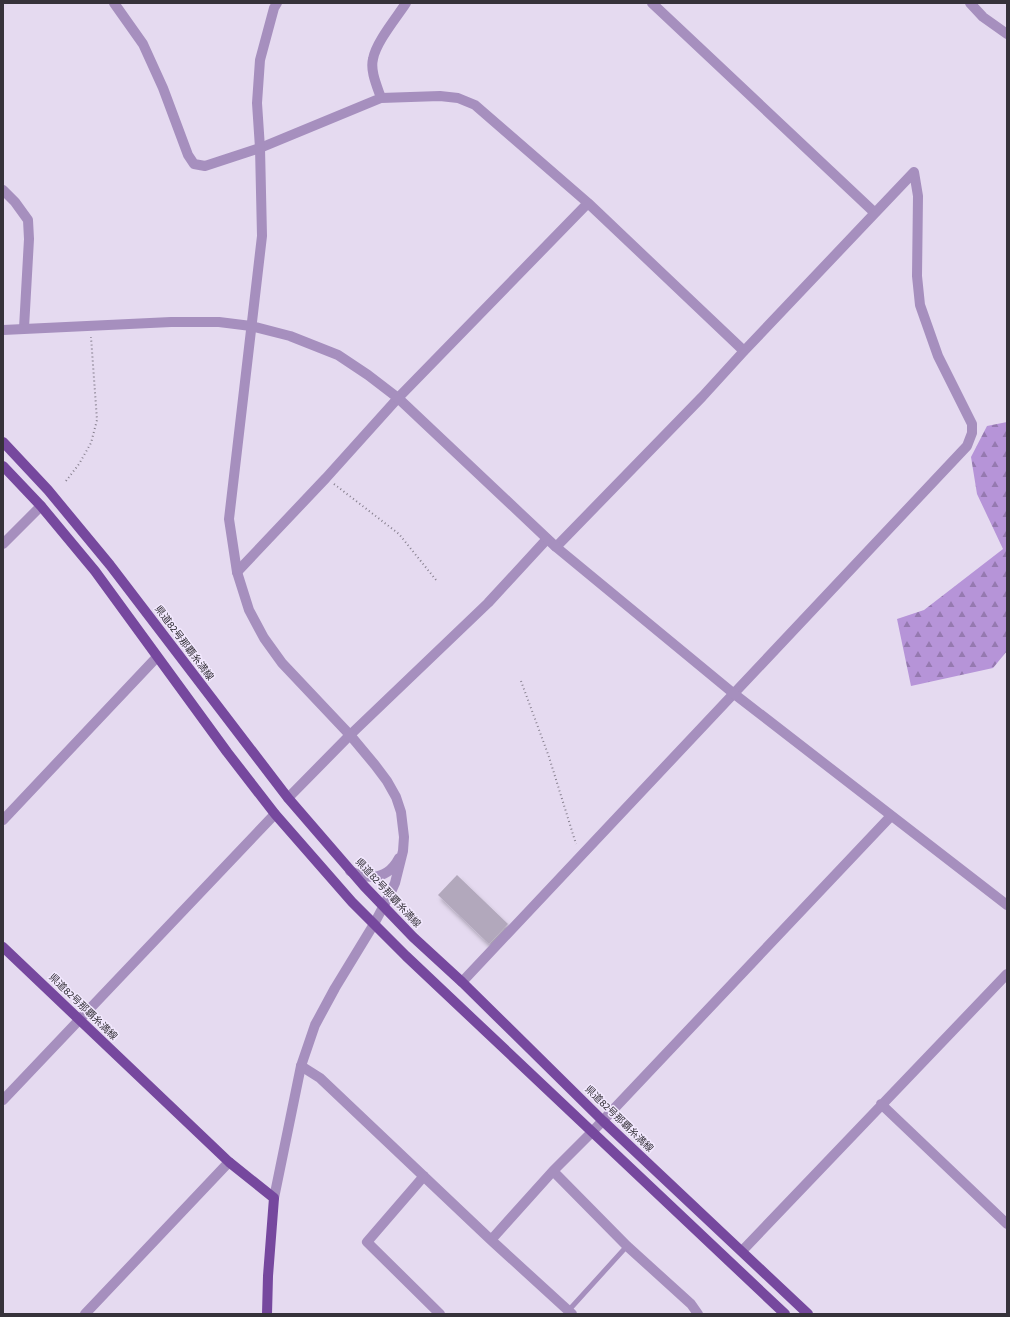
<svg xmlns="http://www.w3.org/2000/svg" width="1010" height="1317" font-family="'Fira Sans','Noto Sans JP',sans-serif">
  <defs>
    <pattern id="forest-firs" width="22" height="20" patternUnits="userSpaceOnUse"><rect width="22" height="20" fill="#b694d8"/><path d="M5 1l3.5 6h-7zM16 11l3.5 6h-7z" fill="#9579b0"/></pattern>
    <filter id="shadow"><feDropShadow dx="2.5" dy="4.5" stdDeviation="2" flood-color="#0004"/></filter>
  </defs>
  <rect width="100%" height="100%" fill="#e5daf0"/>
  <path fill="url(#forest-firs)" d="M1007 422V651L993 668 911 686 897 619 924 610 1003 549 977 494 971 457 987 426Z"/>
  <path fill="#b2a8bc" filter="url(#shadow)" d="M457 875 508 924 489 944 438 895Z"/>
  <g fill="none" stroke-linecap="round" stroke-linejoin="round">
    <path stroke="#867f8e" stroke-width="2" stroke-dasharray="1 3" stroke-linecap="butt" d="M66 481 79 464 91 443 97 420 91 337
      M334 484 399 534 436 580
      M521 681 549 757 576 844"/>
    <path stroke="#a68fbe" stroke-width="5" d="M569 1310 627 1246"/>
    <path stroke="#a68fbe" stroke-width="10" d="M114 3 143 44 163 88 188 155 194 164 205 166 260 148 381 98 440 96 458 98 475 105 588 203 744 351
      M381 98C377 86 370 71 373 59 376 42 397 17 406 3
      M3 190 15 202 28 220 29 239 24 328
      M3 544 41 506
      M556 547 702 397 744 351 875 213 652 3
      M237 572 326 478 398 398 588 203
      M288 798 350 735 488 603 547 539
      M3 820 157 657
      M462 982 967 446 972 433V424L938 356 920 305 917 276 918 196 914 172 875 213
      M301 1066 320 1078 491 1240 572 1314
      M3 1100 275 814
      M881 1104 1007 1224
      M553 1171 627 1246 691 1304 698 1314
      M424 1176 367 1242 440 1314
      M491 1240 553 1171 592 1132 891 816
      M742 1251 1007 974
      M85 1314 229 1162"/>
    <path stroke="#a68fbe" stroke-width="10" d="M970 3 983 17 1007 34
      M3 330 171 322H219L251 326 290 336 338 355 368 375 398 398 556 547 733 693 1007 905
      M350 871C370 881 388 879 399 858
      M274 1198 301 1066 315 1025 335 988 374 924 391 892 395 883 403 851 404 837 401 812 396 797 387 781 375 765 350 735 282 663 264 638 249 610 237 572 229 519 262 236 260 148 257 103 260 60 274 8 277 3"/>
    <path stroke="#76489e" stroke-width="10" d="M3 442 48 490 110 565 288 798 364 886 413 937 462 982 603 1121 808 1314
      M3 466 41 506 95 571 227 752 275 814 352 902 406 956 785 1314
      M3 947 229 1162 274 1198 268 1276 267 1314"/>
  </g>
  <g text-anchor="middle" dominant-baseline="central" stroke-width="3" stroke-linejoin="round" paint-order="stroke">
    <g font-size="10" fill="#36323a" stroke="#f2e8fe">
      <text transform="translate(184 643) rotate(53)">県道82号那覇糸満線</text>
      <text transform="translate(388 893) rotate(47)">県道82号那覇糸満線</text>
      <text transform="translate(83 1007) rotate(44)">県道82号那覇糸満線</text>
      <text transform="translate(619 1119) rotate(44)">県道82号那覇糸満線</text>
    </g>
  </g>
  <rect width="1010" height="1317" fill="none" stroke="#36323a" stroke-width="8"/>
</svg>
